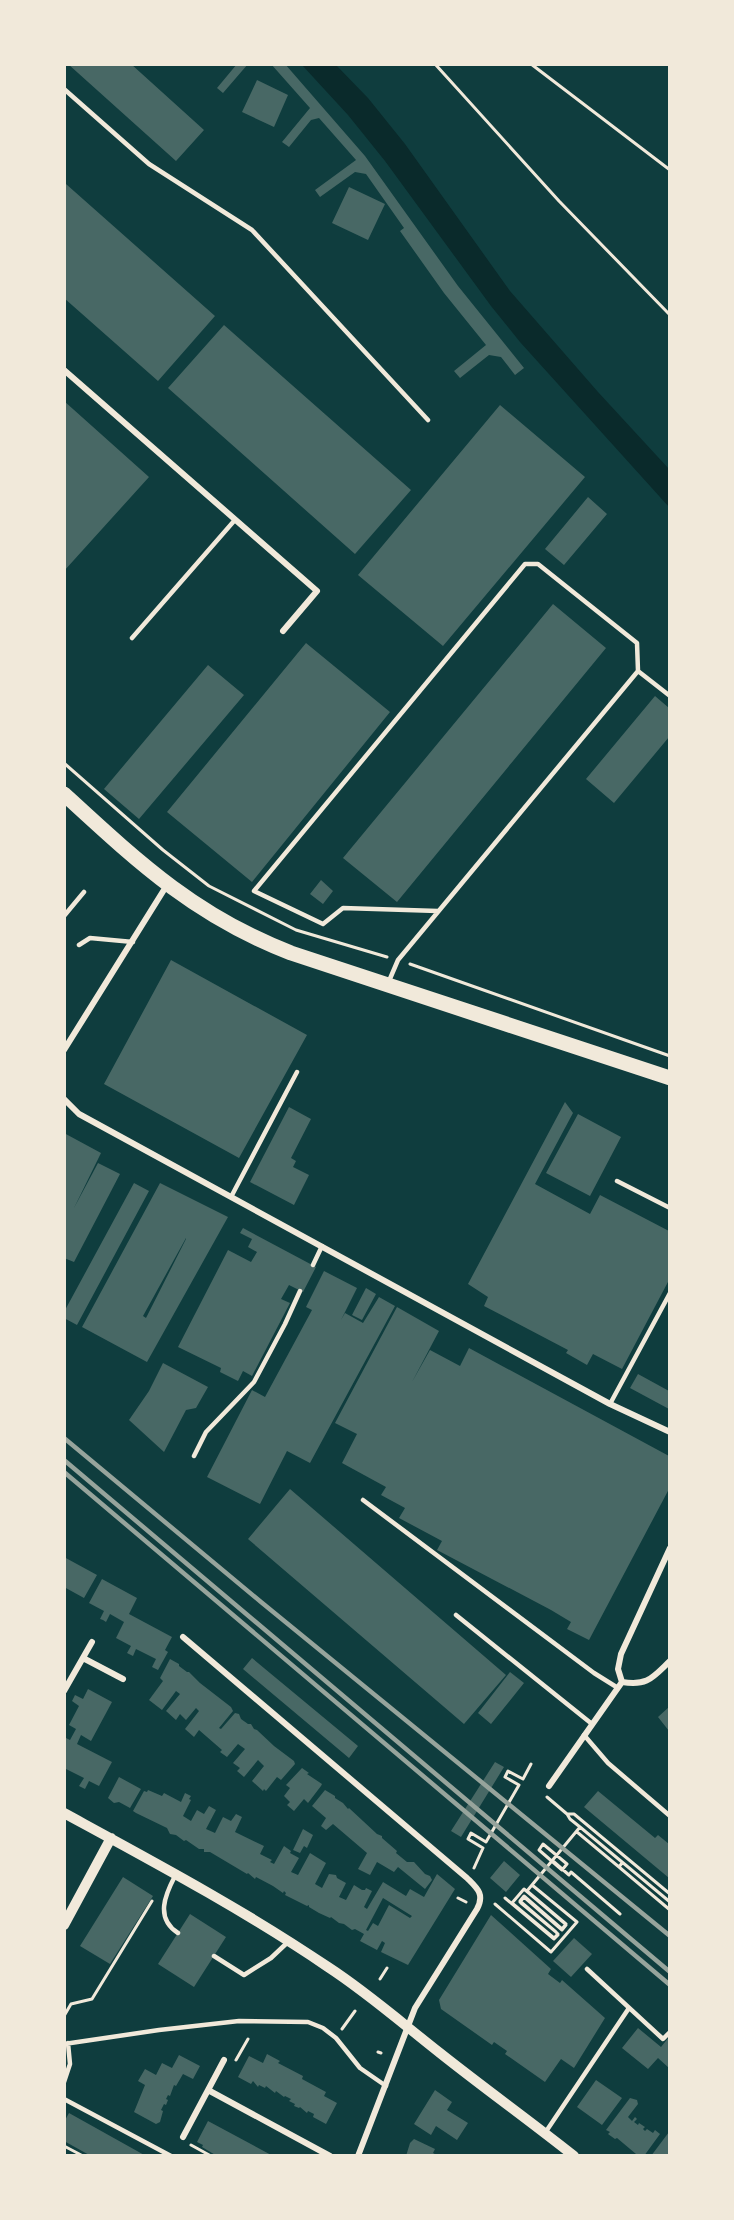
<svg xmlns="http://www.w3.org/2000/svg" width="734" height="2220" font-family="Figtree,sans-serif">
  <rect width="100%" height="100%" fill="#0f3d3e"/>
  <path fill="#0a2a2b" d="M302 65H336L368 98 405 144 510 291 598 392 669 469V507L520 342 491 306 385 161 348 115Z"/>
  <path fill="#486865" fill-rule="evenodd" d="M68 64H131L204 130 176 161Z
    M237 64H248L223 93 217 88Z
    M271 64H285L365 156 458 286 524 368 515 375 501 357 489 355 460 378 454 371 486 345 444 293 400 231 404 228 366 174 355 172 320 197 315 190 356 160 319 118 311 120 289 147 282 142 310 108Z
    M257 80 288 95 274 127 242 112Z
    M66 184 215 316 158 381 64 298Z
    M349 187 385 204 368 240 332 223Z
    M224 325 411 490 355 554 168 388Z
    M64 401 149 477 64 571Z
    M500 405 585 477 443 646 358 575Z
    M588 497 607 514 564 565 545 549Z
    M553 604 606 648 397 902 343 858Z
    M306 643 390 712 252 882 167 812Z
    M208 665 244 695 139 819 104 789Z
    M655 696 669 708V737L614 803 586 779Z
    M321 880 333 891 323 904 310 894Z
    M171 960 307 1035 239 1158 104 1084Z
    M565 1102 573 1113 535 1184 590 1214 600 1195 669 1231V1280L622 1369 593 1354 587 1365 566 1353 568 1350 484 1306 488 1297 468 1284Z
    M289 1107 311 1119 291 1158 296 1161 293 1167 309 1175 294 1205 250 1182Z
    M578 1114 621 1137 590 1196 546 1173Z
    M64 1133 101 1153 74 1208 98 1163 120 1174 74 1262 64 1258Z
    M134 1183 149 1191 77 1325 64 1318V1312Z
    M160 1183 228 1217 147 1362 82 1327ZM186 1238V1239L146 1318 143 1316Z
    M243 1228 316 1267 303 1292 289 1285 281 1299 290 1303 252 1376 243 1371 238 1381 220 1372 221 1368 178 1347 228 1250 251 1262 257 1252 248 1247 252 1239 240 1233Z
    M324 1271 357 1288 341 1320 345 1313 363 1323 379 1297 395 1306 310 1463 287 1451 260 1504 207 1477 252 1390 265 1397 312 1310 306 1307Z
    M366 1288 376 1294 362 1320 352 1315Z
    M397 1307 439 1331 412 1382 430 1350 460 1366 469 1348 669 1456V1489L589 1640 567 1629 571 1622 551 1610 437 1550 442 1541 399 1518 405 1508 381 1495 386 1487 342 1463 357 1434 335 1423Z
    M163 1363 208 1387 196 1408 186 1410 164 1452 129 1420 149 1391Z
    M638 1374 669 1391V1409L630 1388Z
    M290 1489 506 1675 464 1724 248 1539Z
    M64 1557 97 1575 84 1598 64 1587Z
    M102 1579 137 1598 129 1614 172 1637 165 1650 168 1652 158 1670 152 1667 156 1659 136 1649 133 1656 127 1653 131 1646 116 1638 124 1622 110 1614 106 1622 103 1620 100 1619 104 1611 89 1603Z
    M252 1658 358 1746 349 1758 243 1669Z
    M170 1659 179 1664V1666L187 1672H189L200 1683 231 1707 233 1711 219 1728 221 1729 235 1713 239 1714 241 1719 248 1724H251L254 1729 257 1730 274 1746 294 1761 295 1764 281 1780 277 1777 266 1791 264 1789 263 1791 252 1781 264 1766 258 1760 244 1777 237 1771 240 1768 233 1763 245 1749 238 1744 227 1757 220 1752 222 1750 199 1730 194 1737 185 1729 199 1711 196 1708 186 1720 180 1714 176 1720 166 1711 180 1694 176 1691 162 1710 149 1700 163 1681 160 1678Z
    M510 1672 524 1683 491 1724 478 1713Z
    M88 1689 112 1702 91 1741 81 1735 77 1744 112 1762 99 1786 89 1781 85 1789 79 1786 84 1778 64 1768V1737L70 1740 76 1729 69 1725 79 1706 72 1701 75 1695 83 1699Z
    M669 1707V1731L658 1717Z
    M495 1762 504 1767 461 1837 451 1831Z
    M302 1768 309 1773 307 1774 322 1784 321 1786 308 1803 304 1799 294 1811 287 1805 290 1802 284 1796 290 1788 286 1785Z
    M119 1777 141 1789 130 1808 119 1802 114 1803 108 1798Z
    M148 1790 162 1796 164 1793 181 1802 185 1793 191 1796 189 1799 191 1800 183 1816 191 1821 197 1810 204 1814 209 1806 216 1810 206 1829 215 1833 223 1817 231 1821 236 1814 242 1817 235 1832 264 1846 260 1854 272 1860 270 1862 274 1864 284 1846 291 1851 290 1853 299 1858 291 1872 298 1875 310 1853 326 1863 315 1884 322 1888 329 1874 336 1875 337 1878 346 1883 339 1897 346 1900 354 1885 362 1890H365L366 1888 372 1891 364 1907 367 1909 383 1882 406 1896 410 1889 424 1897 437 1874 455 1889 408 1965 381 1952 385 1943 382 1941 377 1950 360 1941 364 1934 355 1929 352 1930 344 1924 339 1923 331 1917 330 1918 319 1913 309 1907V1905L307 1906 285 1895 286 1893 284 1891 283 1893 273 1886 256 1877 255 1879 248 1873 247 1874 210 1852H204V1849H199L186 1840 184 1841 176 1835 170 1834 167 1828 136 1813 133 1811 144 1791 147 1792ZM383 1898 412 1916 410 1918 389 1905 378 1926 373 1923 368 1931 366 1930Z
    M325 1790 335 1796V1798L343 1803 348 1809 349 1808 377 1834 382 1836V1838L397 1851 396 1853 407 1862H414L425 1874 430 1876 432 1880 425 1889 398 1867 394 1872 377 1862 370 1875 358 1869 367 1853 333 1824 326 1830 321 1826 326 1818 312 1806Z
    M598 1791 655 1838 658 1835 669 1844V1878L584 1807Z
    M303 1829 313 1835 307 1848 304 1846 300 1853 293 1850Z
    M504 1861 520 1875 506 1892 490 1878Z
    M123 1877 153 1896 110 1964 80 1946Z
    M190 1914 226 1937 194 1987 158 1964Z
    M491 1915 551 1969 548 1974 560 1983 562 1980 605 2018 574 2068 561 2059 545 2082 505 2054 507 2051 494 2042 492 2045 441 2009 439 2000Z
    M574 1938 592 1954 571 1977 553 1961Z
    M638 2028 661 2047 669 2037V2068L658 2058 648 2069 622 2048Z
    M267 2054 280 2061 278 2063 303 2076 302 2079 326 2092 324 2096 337 2103 326 2124 313 2117 314 2114 308 2111 307 2113 300 2107 299 2108 294 2106 295 2104 289 2101 291 2099 285 2096 284 2097 276 2091 275 2093 266 2086 265 2088 259 2085 258 2087 253 2081 251 2084 238 2077 249 2056 263 2063Z
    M179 2055 200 2066 193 2079 183 2074 176 2086 174 2085 170 2096 168 2095 166 2099 168 2100 166 2105 164 2104 161 2110 163 2111 160 2122 156 2124 134 2112 145 2085 138 2081 145 2069 156 2075 162 2063 172 2068Z
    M596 2080 622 2098 602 2125 577 2107Z
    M435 2090 452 2102 447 2110 468 2123 457 2140 436 2126 431 2135 414 2124Z
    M630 2098 637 2100 638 2104 628 2117 632 2121 635 2117 637 2119 634 2122 638 2125 639 2123 645 2127 643 2129 645 2131 647 2129 653 2133 655 2130 660 2134 644 2156 636 2154 617 2138 615 2139 608 2134 610 2132 606 2130Z
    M69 2113 146 2156H91L64 2141V2122Z
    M208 2121 273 2156H217L202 2147 203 2145 197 2142Z
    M669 2132V2156H651Z
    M414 2139 435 2149 433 2153 438 2156H406L410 2143Z"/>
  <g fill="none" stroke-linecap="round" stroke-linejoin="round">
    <path stroke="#f1e9da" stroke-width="3" d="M435 64 559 201 670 315
      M531 64 670 170
      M64 763 163 850 209 886 296 930 387 957
      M410 964 670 1056
      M547 1797 567 1814H574L670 1894
      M567 1814 570 1819 580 1827
      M577 1832 619 1867 622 1863
      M543 1844 567 1864 562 1870 539 1850Z
      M553 1861 569 1875 571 1872 620 1914
      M619 1867 670 1910
      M474 1868 483 1848 468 1839 471 1833 486 1842 519 1785 505 1777 508 1771 523 1779 531 1764
      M458 1898 466 1902
      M505 1898 554 1939 558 1935 556 1932 521 1903 520 1902 524 1897 562 1930 566 1925 563 1922 524 1889 512 1903 554 1938 558 1934 556 1932 521 1902 520 1901 524 1896 562 1929 566 1924 527 1891 580 1827 670 1902
      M495 1904 551 1952 577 1922 532 1885
      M380 1979 387 1968
      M64 2016 71 2004 92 1999 152 1901
      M342 2029 355 2011
      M378 2052 381 2053
      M236 2060 248 2039
      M191 2145 211 2156
      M64 2146 83 2156"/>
    <path stroke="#f1e9da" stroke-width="4.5" d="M64 89 149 164 252 230 428 420
      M132 638 234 521
      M438 911 343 908 323 924 254 891 525 564H538L637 643 638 671
      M64 916 84 892
      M79 945 90 938 133 942
      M389 981 398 960 638 671 670 696
      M617 1181 670 1208
      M231 1197 297 1072
      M313 1265 322 1246
      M610 1404 670 1293
      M194 1456 206 1432 254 1382 285 1324 300 1291
      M363 1500 594 1673 618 1688
      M456 1615 592 1724
      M584 1735 608 1763 670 1816
      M175 1876C165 1895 155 1918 178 1933
      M214 1956 244 1975 271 1958 289 1941
      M587 1969 663 2039 670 2032
      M64 2044 159 2030 239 2021 308 2022 323 2028 336 2038 360 2068 386 2086
      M64 2082 70 2064 68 2043
      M64 2099 171 2156
      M545 2133 629 2008"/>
    <path stroke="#f1e9da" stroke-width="6" d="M64 370 317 591 283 631
      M64 1050 167 885
      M64 1099 79 1114 610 1404 670 1432
      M183 1637 467 1878C477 1888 485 1894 477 1909L415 2008 358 2156
      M83 1658 123 1679
      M622 1682C648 1686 652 1678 670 1661
      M64 1691 92 1642
      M549 1786 622 1682 618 1669 621 1654 670 1548
      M208 2090 330 2156
      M183 2137 224 2060"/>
    <path stroke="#f1e9da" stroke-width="10" d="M64 1813C154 1862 244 1910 328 1967 368 1993 403 2024 440 2053 484 2088 530 2121 574 2156
      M64 1925 111 1838"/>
    <path stroke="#f1e9da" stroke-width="15" d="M64 794C138 862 195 916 291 953L670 1078"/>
    <path stroke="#97a49c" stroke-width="4.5" d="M64 1438 261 1602 670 1936
      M64 1460 670 1972
      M64 1472 670 1985"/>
  </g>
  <rect width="734" height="2220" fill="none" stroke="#f1e9da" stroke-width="132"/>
</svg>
